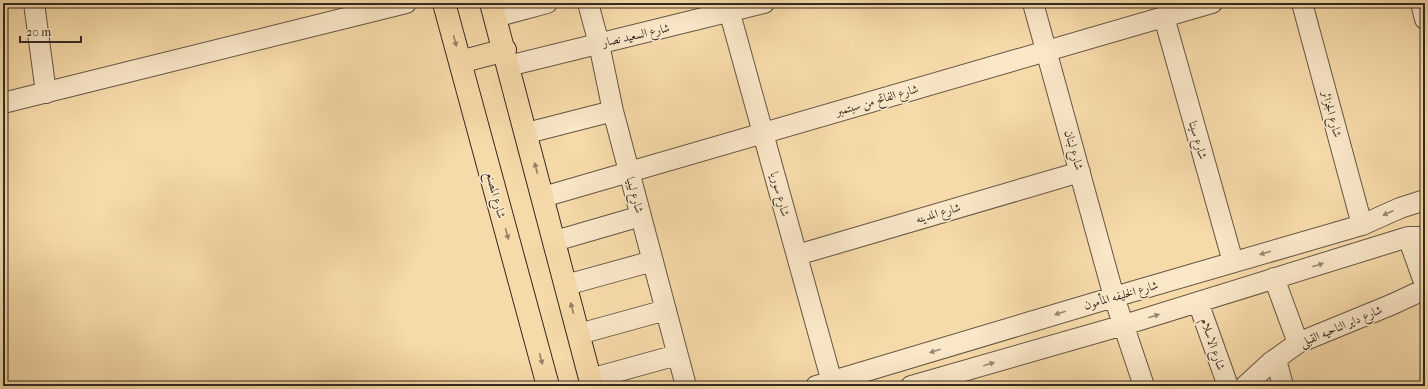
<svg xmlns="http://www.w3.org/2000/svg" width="1428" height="389" font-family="'IM FELL French Canon',Amiri,serif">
  <rect width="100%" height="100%" fill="#f7daaa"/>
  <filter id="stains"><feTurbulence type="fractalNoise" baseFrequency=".005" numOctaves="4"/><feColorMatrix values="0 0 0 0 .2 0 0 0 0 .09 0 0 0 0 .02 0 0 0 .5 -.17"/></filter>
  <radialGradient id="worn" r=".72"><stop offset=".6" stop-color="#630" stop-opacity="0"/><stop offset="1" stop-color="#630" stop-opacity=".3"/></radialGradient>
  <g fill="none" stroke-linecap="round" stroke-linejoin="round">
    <defs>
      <path id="minor" d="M34 3 46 93
        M588 3 599 44 613 111 686 386
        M727 3 833 386
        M1033 3 1114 297 1144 386
        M1302 3 1362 225
        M1421 3 1425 19
        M495 17 547 3
        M1164 17 1233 262
        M508 66 764 3
        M3 103 406 3
        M527 133 613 111
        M543 197 1212 3
        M1408 237 1425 285
        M555 241 641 216
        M797 255 1080 172
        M1274 278 1298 343
        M566 285 653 261
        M1198 302 1228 386
        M579 334 666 310
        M1276 359 1283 386
        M590 379 677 355
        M816 386 1114 297 1362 225 1400 208 1425 200
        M911 386 1124 325 1408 237H1425
        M1245 386 1270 363 1298 343 1393 304 1425 289"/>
      <path id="major" d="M444 3 548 386
        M491 3 592 386
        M460 62 505 50"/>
    </defs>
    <use href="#minor" stroke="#635643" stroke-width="22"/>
    <use href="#major" stroke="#322a21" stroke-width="24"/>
    <use href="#minor" stroke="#fae7c8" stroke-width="20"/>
    <use href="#major" stroke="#f7daaa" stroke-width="22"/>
  </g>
  <defs><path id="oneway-solid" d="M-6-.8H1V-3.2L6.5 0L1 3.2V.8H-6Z"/></defs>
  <g fill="#948266">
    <use href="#oneway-solid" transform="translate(455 41) rotate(75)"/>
    <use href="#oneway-solid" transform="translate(536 168) rotate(-104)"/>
    <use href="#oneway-solid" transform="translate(507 234) rotate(75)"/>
    <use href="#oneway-solid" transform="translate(572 308) rotate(-105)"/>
    <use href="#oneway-solid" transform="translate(541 359) rotate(75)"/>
  </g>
  <g fill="#968874">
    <use href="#oneway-solid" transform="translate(1388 213) rotate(155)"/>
    <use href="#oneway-solid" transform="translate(1265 253) rotate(164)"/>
    <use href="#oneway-solid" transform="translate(1318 265) rotate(-17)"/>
    <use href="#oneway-solid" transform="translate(1060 313) rotate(163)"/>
    <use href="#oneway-solid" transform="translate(1154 316) rotate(-17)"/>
    <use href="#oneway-solid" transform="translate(935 351) rotate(163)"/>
    <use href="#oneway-solid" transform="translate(989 364) rotate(-16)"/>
  </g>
  <g text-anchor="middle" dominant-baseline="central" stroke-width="3.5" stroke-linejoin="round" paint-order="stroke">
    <g font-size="12" fill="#322a21" stroke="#fae7c8">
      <text transform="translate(636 35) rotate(-13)">شارع السعيد نصار</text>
      <text transform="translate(877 100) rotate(-16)">شارع الفاتح من سبتمبر</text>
      <text transform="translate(1332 114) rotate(75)">شارع الجزائر</text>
      <text transform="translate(1198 140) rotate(74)">شارع سينا</text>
      <text transform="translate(1074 150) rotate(74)">شارع لبنان</text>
      <text transform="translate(780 194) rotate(75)">شارع سوريا</text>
      <text transform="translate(496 195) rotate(75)">شارع المصنع</text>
      <text transform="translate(635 195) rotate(75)">شارع ليبيا</text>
      <text transform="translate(938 213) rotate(-16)">شارع المدينه</text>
      <text transform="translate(1121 295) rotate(-16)">شارع الخليفه المأمون</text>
      <text transform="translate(1341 326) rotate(-23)">شارع داير الناحيه القبلى</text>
      <text transform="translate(1213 344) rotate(71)">شارع الاسلام</text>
    </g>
  </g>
  <rect width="1428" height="389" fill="none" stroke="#f7daaa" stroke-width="16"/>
  <rect x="4" y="4" width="1420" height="381" fill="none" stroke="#322a21" stroke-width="2"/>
  <rect x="8" y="8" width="1412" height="373" fill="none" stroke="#322a21"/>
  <path d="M20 36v6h61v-6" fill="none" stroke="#322a21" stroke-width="2"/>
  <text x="26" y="36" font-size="12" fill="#322a21" stroke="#fae7c8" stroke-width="3" paint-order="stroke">20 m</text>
  <rect width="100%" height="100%" filter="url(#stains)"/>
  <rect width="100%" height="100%" fill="url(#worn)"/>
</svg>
